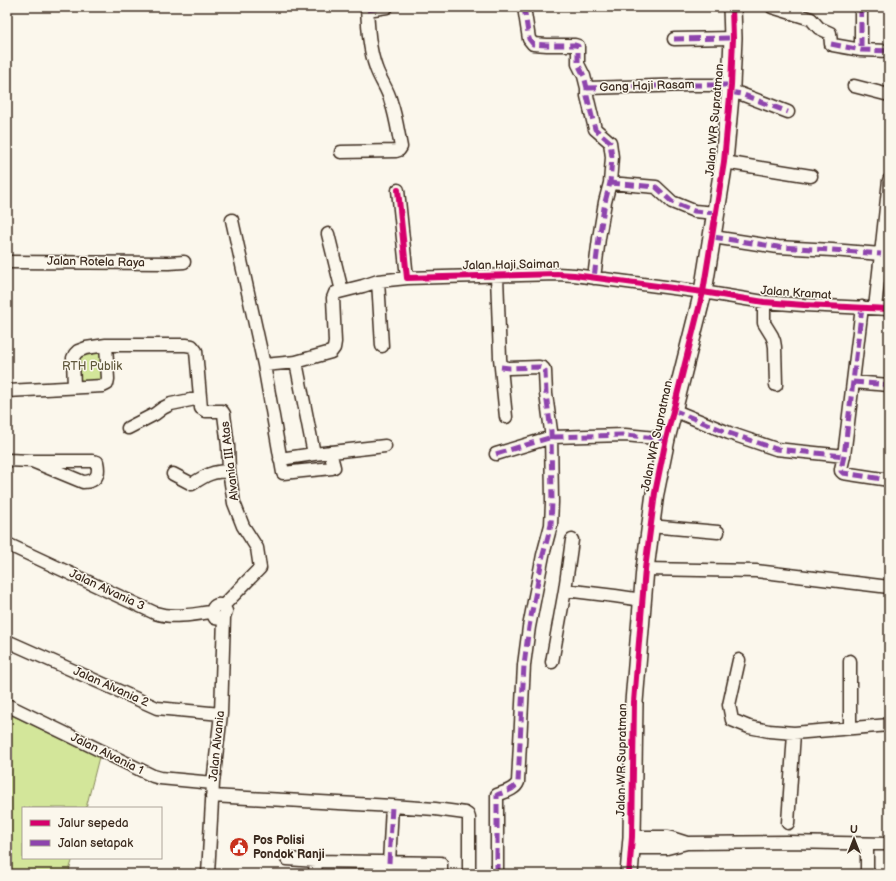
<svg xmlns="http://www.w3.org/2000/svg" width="896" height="881" font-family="'Balsamiq Sans',sans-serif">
  <rect width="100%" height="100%" fill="#fbf7ec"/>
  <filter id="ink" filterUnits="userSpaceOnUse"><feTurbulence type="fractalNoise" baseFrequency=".025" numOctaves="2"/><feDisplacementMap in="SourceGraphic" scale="8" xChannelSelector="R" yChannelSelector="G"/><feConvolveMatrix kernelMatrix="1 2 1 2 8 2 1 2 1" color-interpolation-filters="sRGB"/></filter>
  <g filter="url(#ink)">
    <path fill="#d3e69a" stroke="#87885c" d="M114 344 103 386 74 387 78 351Z
      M7 713 99 757 86 808H23V858H73L68 874H7Z"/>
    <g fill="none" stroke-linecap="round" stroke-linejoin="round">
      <defs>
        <path id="street" d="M524 7 529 39 533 44 547 45H575L578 46V64L584 76 587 88V96L595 129 610 142 612 157 610 183 605 202 599 238 594 278
          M772 7 811 19 819 28 830 33 831 44 833 45 861 50 889 51
          M861 7V50
          M367 10 387 7
          M674 39 733 38
          M854 86 889 95
          M587 88 690 85H731
          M730 92 741 94 788 112
          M341 152 396 151 399 150 401 147C398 132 396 116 391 102 388 89 380 80 376 68 369 49 368 27 367 7
          M724 162 811 176
          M610 183 656 187 672 202 694 211 716 213
          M398 190 407 278 557 274 574 275 703 292 764 302 804 305 889 309
          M232 220 264 365
          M328 234 342 291
          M713 237 778 247 832 250 881 254
          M882 245 889 180
          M7 262 169 263 184 262
          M497 276 500 358 506 417
          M378 281 382 346
          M764 302V323L772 336 774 341 775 347 776 385
          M862 307 844 456 841 469V471L843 473 889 480
          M875 308 882 245H889
          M296 362 314 454 385 446
          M853 382 889 385
          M74 387 73 358 75 354 78 351 86 348 106 345H186L192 346 196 351 201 408 206 411H222L224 414 228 446 229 471 234 503 243 526 257 548 260 568 223 606
          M7 391 103 386 107 384 108 379 106 345
          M673 410 729 433 776 449 844 456
          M128 428 155 414 163 408 171 404 200 398
          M330 452 334 467 332 468 283 473 264 365 296 362 331 352 334 348 335 342 333 298 335 293 363 286 378 281 407 278
          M496 454 552 437 625 435 666 439
          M280 459 314 454
          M7 460 32 461H92L97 462C100 475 96 482 83 482L32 461
          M173 474 192 484C206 475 213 471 229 471
          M650 526 718 532
          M7 544 155 613C174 619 193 614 212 612
          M645 569 756 571 889 587
          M565 590 615 596 642 600
          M7 641 157 708 221 714
          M739 660 729 705 732 720 749 727 769 731 794 733 889 725
          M552 662 565 590 572 540
          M7 705 153 776 160 778 213 783
          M850 728V661
          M212 796 392 806 435 809 465 813 468 815 469 818V874
          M788 823 794 733
          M632 837H668L687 843
          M631 848H667L687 843 787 842 889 844
          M287 859 316 861 441 863V874
          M389 863 392 806
          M208 874 213 783 221 714 224 617 226 611 223 606C217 603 213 606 212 612L215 618 221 619 224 617
          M315 874 316 861
          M497 874V795C504 792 515 790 518 782L524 665 529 627 543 555 551 525 552 502 551 431 546 394 545 371 543 368 539 367 509 368 501 367
          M867 874V844"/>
        <path id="secondary" d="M629 874 632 837 634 702 645 569 655 493 666 439 703 292 724 162 731 85 733 38 732 7"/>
      </defs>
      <use href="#street" stroke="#3b2a1e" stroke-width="15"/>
      <use href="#secondary" stroke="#3b2a1e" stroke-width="20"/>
      <use href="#street" stroke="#fbf7ec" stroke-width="12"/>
      <use href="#secondary" stroke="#fbf7ec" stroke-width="17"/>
      <path stroke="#8e44ad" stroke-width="5" stroke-dasharray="10 5" stroke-linecap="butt" d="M524 7 529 39 533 44 547 45H575L578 46V64L584 76 587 88V96L595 129 610 142 612 157 610 183 605 202 599 238 594 278
        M861 7V50
        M367 10 387 7
        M674 39 733 38
        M831 44 861 50 889 51
        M587 88 690 85H731
        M730 92 741 94 788 112
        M610 183 656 187 672 202 694 211 716 213
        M713 237 778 247 832 250 881 254
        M862 307 844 456 841 469V471L843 473 889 480
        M853 382 889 385
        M673 410 729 433 776 449 844 456
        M496 454 552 437 625 435 666 439
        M389 863 392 806
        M497 874V795C504 792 515 790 518 782L524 665 529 627 543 555 551 525 552 502 551 431 546 394 545 371 543 368 539 367 509 368 501 367"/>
      <defs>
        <path id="cycleway" d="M398 190 407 278 557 274 574 275 703 292 764 302 804 305 889 309
          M629 874 632 837 634 702 645 569 655 493 666 439 703 292 724 162 731 85 733 38 732 7"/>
      </defs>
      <use href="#cycleway" stroke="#fbf7ec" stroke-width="8"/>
      <use href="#cycleway" stroke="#d6006c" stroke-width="6"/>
    </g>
  </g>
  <defs>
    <symbol id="civic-disc" viewBox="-11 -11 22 22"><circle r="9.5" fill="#c8321e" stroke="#fbf7ec"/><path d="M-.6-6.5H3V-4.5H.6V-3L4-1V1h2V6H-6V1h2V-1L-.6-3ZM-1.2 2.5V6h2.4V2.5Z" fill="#fff"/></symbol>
  </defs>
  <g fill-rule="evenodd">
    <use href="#civic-disc" x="228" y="836" width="22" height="22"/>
  </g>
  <g text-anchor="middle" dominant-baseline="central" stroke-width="3" stroke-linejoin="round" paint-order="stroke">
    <g font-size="12" fill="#3b2a1e" stroke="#fbf7ec">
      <text transform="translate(647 86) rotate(-2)">Gang Haji Rasam</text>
      <text transform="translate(715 120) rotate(-85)">Jalan WR Supratman</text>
      <text transform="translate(96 262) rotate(1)">Jalan Rotela Raya</text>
      <text transform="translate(511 265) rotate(-1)">Jalan Haji Saiman</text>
      <text transform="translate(796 293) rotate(4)">Jalan Kramat</text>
      <text transform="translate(657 436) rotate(-78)">Jalan WR Supratman</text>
      <text transform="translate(230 461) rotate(-97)">Alvania III Atas</text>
      <text transform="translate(107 590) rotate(25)">Jalan Alvania 3</text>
      <text transform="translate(111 687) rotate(24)">Jalan Alvania 2</text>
      <text transform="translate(217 746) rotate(-84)">Jalan Alvania</text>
      <text transform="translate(107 754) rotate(26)">Jalan Alvania 1</text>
      <text transform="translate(622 760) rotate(-89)">Jalan WR Supratman</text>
    </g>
    <g font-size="12" fill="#61593d" stroke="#fbf7ec">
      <text x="92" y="366">RTH Publik</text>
    </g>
    <g font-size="12" font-weight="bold" fill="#3b2a1e" stroke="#fbf7ec" text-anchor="start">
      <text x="253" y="840">Pos Polisi<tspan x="253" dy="14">Pondok Ranji</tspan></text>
    </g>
  </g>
  <rect width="896" height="881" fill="none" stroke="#fbf7ec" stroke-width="24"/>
  <rect x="12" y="12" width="872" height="857" fill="none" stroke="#3b2a1e" stroke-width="1.5" filter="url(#ink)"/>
  <rect x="22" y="807" width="140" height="52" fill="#fbf7ec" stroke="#aea59a"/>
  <rect x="30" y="820" width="20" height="6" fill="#d6006c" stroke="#aea59a"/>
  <text x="58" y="827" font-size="12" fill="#3b2a1e">Jalur sepeda</text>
  <rect x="30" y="840" width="20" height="6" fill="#8e44ad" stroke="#aea59a"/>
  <text x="58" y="847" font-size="12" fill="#3b2a1e">Jalan setapak</text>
  <g transform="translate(854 839)" stroke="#fbf7ec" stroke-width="3" paint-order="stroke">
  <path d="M0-3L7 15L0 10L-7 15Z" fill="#3b2a1e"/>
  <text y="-6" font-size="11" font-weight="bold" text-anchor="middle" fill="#3b2a1e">U</text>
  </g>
</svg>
